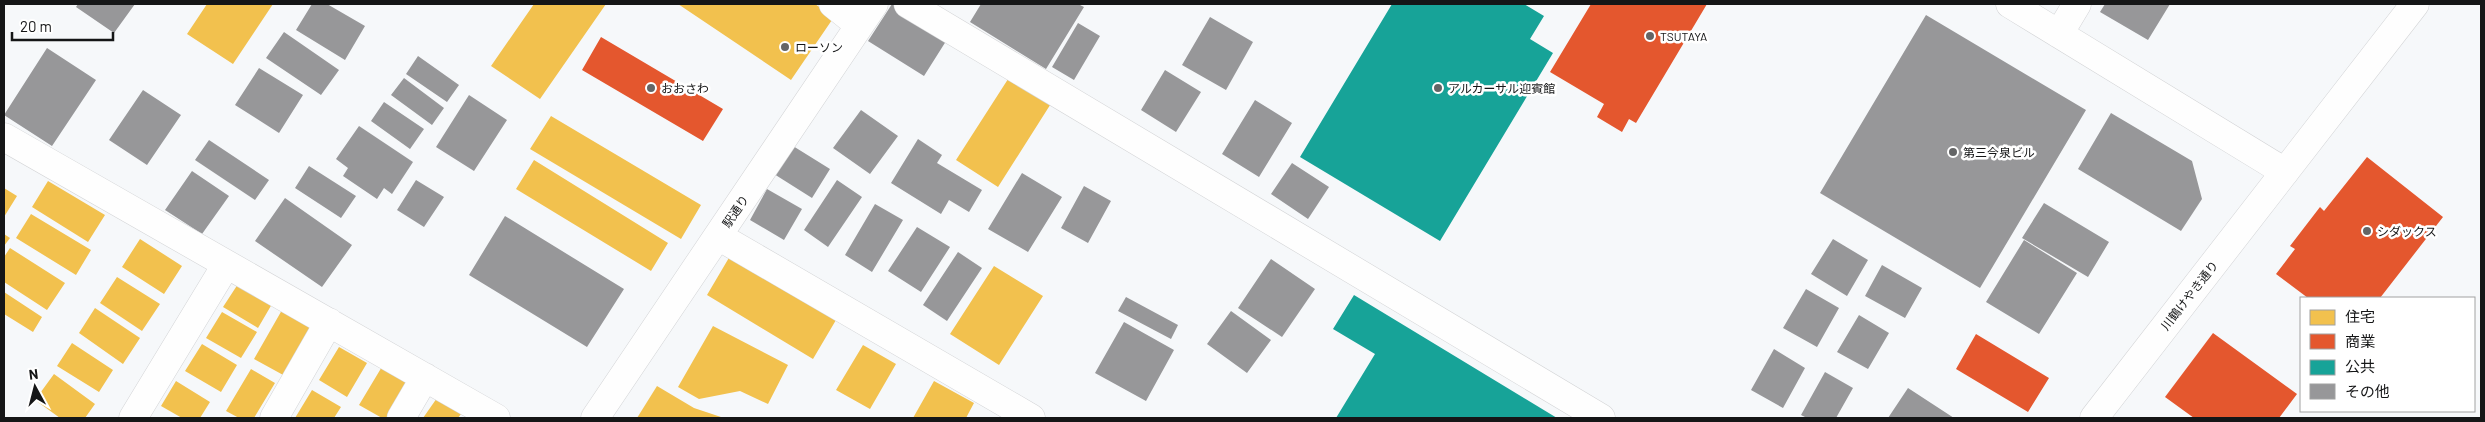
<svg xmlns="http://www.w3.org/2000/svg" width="2485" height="422" font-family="Barlow,'Noto Sans JP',sans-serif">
  <rect width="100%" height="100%" fill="#f6f8fa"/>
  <path fill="#f2c14e" d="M207 4H273L233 64 187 34Z
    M534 4H606L540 99 491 66Z
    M678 4H815L834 17 791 80Z
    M1010 76 1052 102 998 187 956 160Z
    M551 116 701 205 681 239 530 149Z
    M534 160 668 243 651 271 516 189Z
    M48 181 105 215 88 242 32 207Z
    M4 188 17 196 4 217Z
    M31 214 91 250 76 275 16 238Z
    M4 234 10 238 4 246Z
    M140 239 182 266 164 294 122 267Z
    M10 248 65 283 47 310 4 282V257Z
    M730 256 836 320 813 359 707 295Z
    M994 266 1043 296 999 365 950 334Z
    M117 277 160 304 142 331 100 303Z
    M238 284 272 304 258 328 223 307Z
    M4 292 42 317 33 332 4 314Z
    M95 308 140 338 123 364 79 333Z
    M282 310 313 326 285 376 254 359Z
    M222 312 257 332 241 358 206 338Z
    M713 326 788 365 768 404 740 391 699 399 678 387Z
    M72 343 113 370 99 392 57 366Z
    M202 344 237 365 221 392 185 371Z
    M863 345 896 364 870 409 836 390Z
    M339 347 367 363 347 397 319 380Z
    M383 365 413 383 392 418H382L359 405Z
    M251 369 275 383 254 418H239L226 411Z
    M54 374 95 404 85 418H60L35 400Z
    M176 381 210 402 200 418H182L161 406Z
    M934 381 974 403 966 418H913Z
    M657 386 694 408 724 418H637Z
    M312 390 341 407 334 418H295Z
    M437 398 461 414 458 418H423Z"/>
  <path fill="#e4572e" d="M1591 4H1707L1636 123 1629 119 1622 132 1597 117 1604 104 1550 72Z
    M601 37 723 109 703 141 582 70Z
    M2367 157 2443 217 2380 298H2308L2276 274 2295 249 2290 246 2320 207 2324 211Z
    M2213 333 2297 394 2279 418H2194L2165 397Z
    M1976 334 2049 378 2028 412 1956 369Z"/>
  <path fill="#17a398" d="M1392 4H1524L1544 16 1530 39 1553 53 1440 241 1300 157Z
    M1354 295 1557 418H1336L1375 354 1333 329Z"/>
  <path fill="#979799" d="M78 4H135L114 33 76 7Z
    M312 4H327L365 26 345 60 296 30Z
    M892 4 948 38 924 76 868 41Z
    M981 4H1078L1084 7 1046 69 970 22Z
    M2105 4H2170L2148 40 2100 12Z
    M1926 15 2086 110 1980 288 1820 193Z
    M1210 17 1253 42 1226 90 1182 65Z
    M1078 23 1100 36 1074 80 1052 67Z
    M284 32 339 70 321 95 266 58Z
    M47 48 96 80 52 146 4 115Z
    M418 56 459 85 447 102 406 74Z
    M259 68 303 95 279 133 235 105Z
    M1165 70 1201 92 1176 132 1141 110Z
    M404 78 444 108 432 125 391 95Z
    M143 90 181 115 147 165 109 140Z
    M469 95 507 120 474 171 436 147Z
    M1255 100 1292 123 1259 177 1222 154Z
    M384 102 424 129 410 149 371 121Z
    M861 110 898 136 870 174 833 148Z
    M2111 113 2192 161 2202 199 2181 231 2078 169Z
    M359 126 413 162 392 194 384 188 377 199 343 176 348 168 336 159Z
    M918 139 942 155 937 163 982 190 969 212 949 200 941 214 891 183Z
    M209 140 269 180 255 200 195 160Z
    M793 146 830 169 812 198 774 174Z
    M1292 163 1329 187 1308 219 1271 194Z
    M309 166 356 196 341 218 295 188Z
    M192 171 229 196 202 234 165 210Z
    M1022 173 1062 197 1028 252 988 229Z
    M416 180 444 197 424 227 397 210Z
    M837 180 862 197 828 247 804 230Z
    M1084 186 1111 201 1088 243 1061 228Z
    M767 189 802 209 784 240 750 220Z
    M285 198 352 245 322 287 255 241Z
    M2044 203 2109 242 2088 277 2022 238Z
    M875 204 903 220 872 272 845 255Z
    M505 216 624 289 587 347 469 275Z
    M917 227 950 247 921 292 888 271Z
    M1833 239 1868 260 1847 296 1811 274Z
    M2024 240 2077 273 2039 334 1986 302Z
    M958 252 982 268 947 321 923 305Z
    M1271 259 1315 289 1282 337 1238 308Z
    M1882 265 1922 288 1905 318 1865 296Z
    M1806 289 1839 308 1817 347 1783 328Z
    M1126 297 1178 325 1171 339 1118 311Z
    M1231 311 1271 340 1247 373 1207 344Z
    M1859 315 1889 333 1868 369 1837 352Z
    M1124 322 1174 350 1146 401 1095 373Z
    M1774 349 1805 368 1783 408 1751 390Z
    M1825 372 1853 388 1836 418H1807L1801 415Z
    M1908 388 1954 418H1888Z"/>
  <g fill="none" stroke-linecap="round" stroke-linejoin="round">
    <defs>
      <path id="minor" d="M833 4 859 25
        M908 4 1601 418
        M2010 4 2285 172
        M2059 34 2077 4
        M4 137 496 418
        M718 236 1031 418
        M133 418 226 265
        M274 418 329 322
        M401 418 425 377
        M595 418 874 4
        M2094 418 2415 4"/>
    </defs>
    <use href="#minor" stroke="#d3d4d6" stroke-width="29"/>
    <use href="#minor" stroke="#fefefe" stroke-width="28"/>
  </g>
  <g fill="#646566" stroke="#fff" stroke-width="2">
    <circle cx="1650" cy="36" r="5"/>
    <circle cx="785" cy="47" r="5"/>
    <circle cx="651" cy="88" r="5"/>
    <circle cx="1438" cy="88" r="5"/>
    <circle cx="1953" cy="152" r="5"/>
    <circle cx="2367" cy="231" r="5"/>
  </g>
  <g text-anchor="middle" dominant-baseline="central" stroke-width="5" stroke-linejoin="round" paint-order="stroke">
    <g font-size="12" fill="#151617" stroke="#fff" text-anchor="start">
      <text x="1660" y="36">TSUTAYA</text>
      <text x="795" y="47">ローソン</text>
      <text x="661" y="88">おおさわ</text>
      <text x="1448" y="88">アルカーサル迎賓館</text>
      <text x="1963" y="152">第三今泉ビル</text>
      <text x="2377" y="231">シダックス</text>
    </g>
    <g font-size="12" fill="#151617" stroke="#fff">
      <text transform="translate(735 211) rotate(-56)">駅通り</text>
      <text transform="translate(2189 295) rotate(-52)">川鶴けやき通り</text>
    </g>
  </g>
  <rect width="2485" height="422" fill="none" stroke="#151617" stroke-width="10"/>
  <rect x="2300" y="297" width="175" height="115" fill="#ffffff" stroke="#a1a2a2"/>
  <rect x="2310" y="310" width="25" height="15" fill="#f2c14e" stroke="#a1a2a2"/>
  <text x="2345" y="322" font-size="15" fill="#151617">住宅</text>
  <rect x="2310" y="334" width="25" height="15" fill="#e4572e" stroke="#a1a2a2"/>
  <text x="2345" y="347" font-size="15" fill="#151617">商業</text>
  <rect x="2310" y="360" width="25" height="15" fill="#17a398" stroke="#a1a2a2"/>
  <text x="2345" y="372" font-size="15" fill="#151617">公共</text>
  <rect x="2310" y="384" width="25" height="15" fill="#979799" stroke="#a1a2a2"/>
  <text x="2345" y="397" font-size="15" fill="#151617">その他</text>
  <g transform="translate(35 387) rotate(353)" stroke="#ffffff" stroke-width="4" paint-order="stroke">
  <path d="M0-4L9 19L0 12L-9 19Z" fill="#151617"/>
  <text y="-8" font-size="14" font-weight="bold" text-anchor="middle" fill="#151617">N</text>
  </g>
  <path d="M12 32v8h101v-8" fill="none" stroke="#151617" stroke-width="2.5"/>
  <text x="20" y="32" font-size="15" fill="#151617" stroke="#ffffff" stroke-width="4" paint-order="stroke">20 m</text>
</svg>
